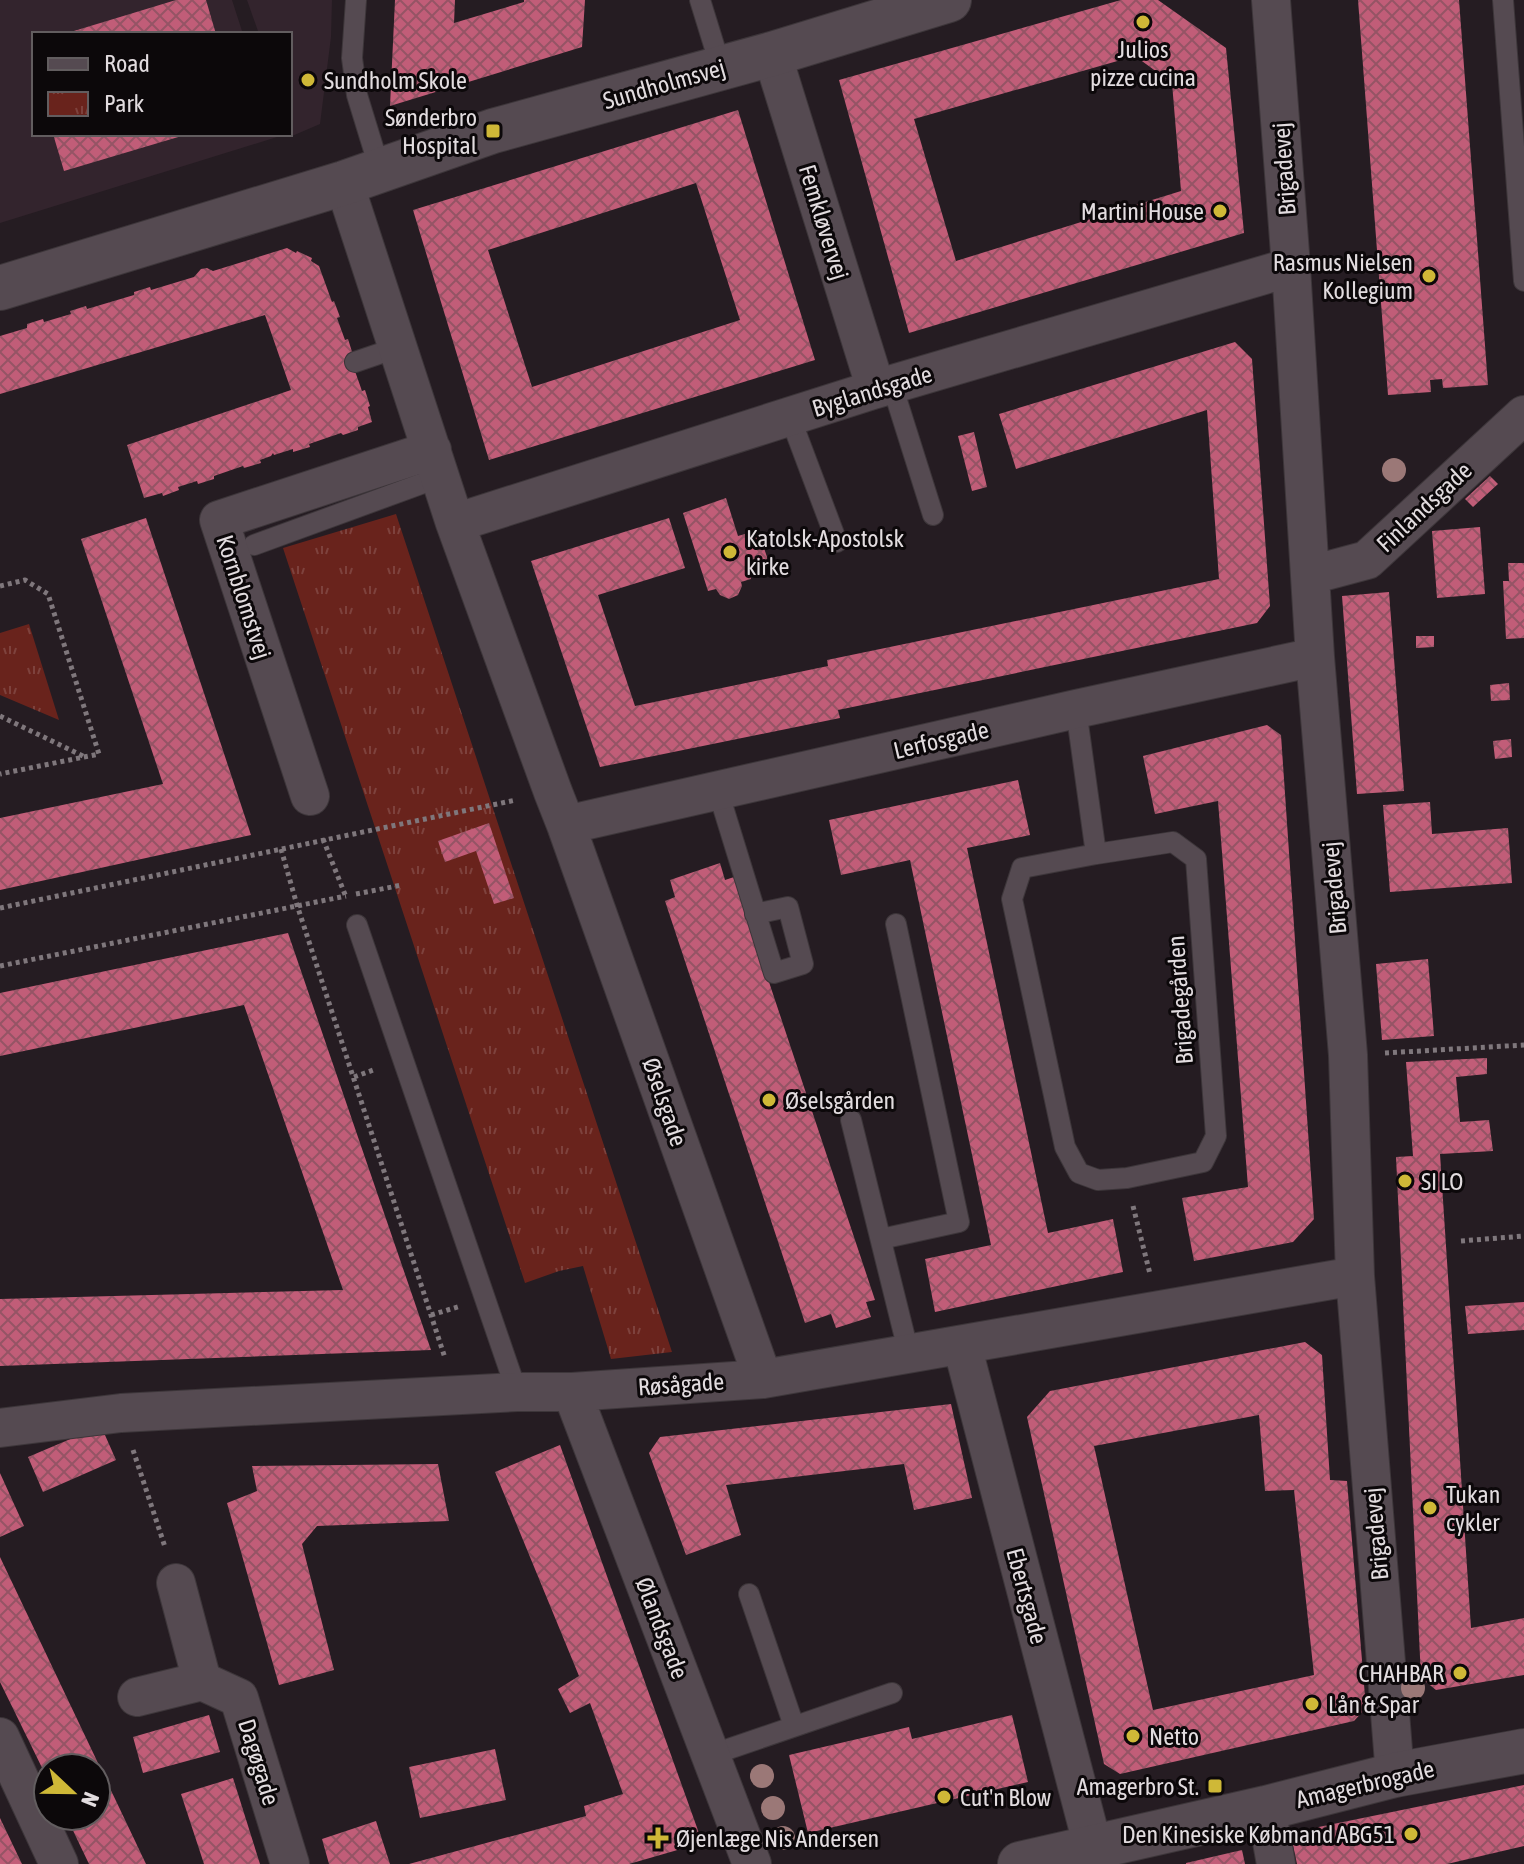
<svg xmlns="http://www.w3.org/2000/svg" width="1524" height="1864" font-family="'Asap Condensed',sans-serif">
  <defs>
    <pattern id="park-tufts" width="24" height="20" patternUnits="userSpaceOnUse" patternTransform="scale(2)"><rect width="24" height="20" fill="#69231c"/><path d="M3 7l-1-3M5 7V3M7 7l1-3M15 17l-1-3M17 17v-4M19 17l1-3" fill="none" stroke="#7e423d"/></pattern>
    <pattern id="building-cross-hatch" width="8" height="8" patternUnits="userSpaceOnUse" patternTransform="scale(2)"><rect width="8" height="8" fill="#c15d78"/><path d="M0 0l8 8M0 8l8-8" fill="none" stroke="#955465"/></pattern>
  </defs>
  <rect width="100%" height="100%" fill="#251c22"/>
  <path fill="#33242d" d="M0 0H232L243 34H34V134H276L277 137 0 223Z
    M247 0H332L331 37 320 124 292 136 290 131V34H259Z"/>
  <path fill="url(#park-tufts)" d="M396 514 672 1352 611 1359 583 1266 559 1271 525 1283 283 548Z
    M29 624 59 720 0 695V633Z"/>
  <path fill="url(#building-cross-hatch)" fill-rule="evenodd" d="M176 0H206L216 34H64Z
    M395 0H455L454 23 524 2V0H585L582 47 390 106Z
    M1121 0H1158L1226 48 1244 233 909 333 839 80ZM1135 56 1172 83 1181 191 956 261 914 119Z
    M1358 0H1459L1488 385 1443 388 1442 379 1430 380 1431 392 1388 395Z
    M738 110 815 360 489 460 413 210ZM696 183 740 320 532 387 488 250Z
    M53 134H185V135L64 171Z
    M287 248 296 253 297 251 312 258 311 261 319 266 332 302 334 301 340 317 337 318 345 340 348 339 353 355 350 357 362 391 365 390 370 406 368 407 372 422 358 427V430L343 435 341 433 309 444 310 447 293 452V449L274 455 273 453 271 456 260 460 261 463 244 468 243 466 214 476V479L198 484 197 481 178 487 179 490 163 496 162 493 144 498 127 445 291 390 265 315 0 394V336L27 328V324L43 319 44 322 71 314 70 311 86 306 87 309 134 295V292L150 287 151 290 194 277 201 269 207 268 213 271Z
    M1235 342 1252 359 1270 606 1257 623 838 710 840 718 600 767 531 561 669 518 685 568 598 595 635 706 828 666 827 660 1219 579 1207 410 1016 469 999 414Z
    M974 432 987 487 972 491 958 436Z
    M1490 476 1498 484 1473 507 1465 499Z
    M726 498 738 536 758 530 771 569 751 575V579L741 582 742 586 738 595 729 599 720 595 716 589 708 591 683 513Z
    M146 518 251 835 0 890V818L163 784 81 539Z
    M1480 527 1485 594 1437 598 1432 531Z
    M1508 563H1524V638L1506 639 1503 581H1509Z
    M1389 592 1404 791 1357 794 1342 596Z
    M1416 636H1434V647L1416 648Z
    M1509 683 1510 700 1491 701 1490 685Z
    M1267 725 1281 735 1314 1219 1293 1242 1194 1261 1182 1198 1248 1187 1218 801 1155 814 1143 756Z
    M1511 739 1512 757 1495 759 1493 741Z
    M1018 780 1030 835 967 848 1048 1233 1113 1219 1123 1272 935 1312 925 1259 991 1245 910 860 841 875 829 820Z
    M1430 802 1432 834 1508 828 1512 883 1390 892 1383 805Z
    M489 823 514 898 494 904 476 851 445 862 438 841Z
    M720 863 725 880 734 877 875 1300 866 1302 871 1317 836 1328 831 1314 805 1323 665 901 675 897 670 880Z
    M288 933 431 1350 0 1366V1299L343 1290 244 1005 0 1056V993Z
    M1428 959 1434 1036 1382 1040 1376 964Z
    M1487 1058V1074L1456 1077 1460 1122 1489 1120 1493 1151 1440 1154 1471 1628 1524 1618V1675L1436 1690 1421 1678 1396 1157 1413 1156 1406 1062Z
    M1524 1302V1330L1468 1334 1465 1306Z
    M1305 1342 1322 1355 1330 1480 1347 1481 1366 1708 1354 1721 1120 1774 1104 1764 1027 1417 1050 1391ZM1259 1415 1265 1491 1294 1490 1314 1675 1153 1710 1094 1446Z
    M951 1404 972 1498 914 1510 904 1464 726 1485 741 1535 686 1555 649 1453 660 1437Z
    M101 1426 116 1460 43 1492 28 1457Z
    M560 1445 700 1836 681 1849 629 1864H409L586 1816 584 1806 623 1794 590 1703 570 1713 558 1689 579 1676 495 1472Z
    M438 1464 449 1521 317 1526 302 1544 334 1670 279 1685 227 1503 257 1491 252 1466Z
    M0 1473 24 1526 0 1537Z
    M0 1557 146 1864H89L66 1816H96V1768H48V1780L0 1682Z
    M209 1715 220 1752 143 1773 133 1737Z
    M1012 1715 1028 1782 808 1833 789 1755 909 1727 912 1739Z
    M495 1749 506 1800 420 1818 409 1767Z
    M233 1778 260 1864H204L181 1794Z
    M1524 1785V1846L1447 1864H1297L1293 1845 1304 1830Z
    M0 1818 22 1864H0Z
    M376 1821 390 1864H329L322 1839Z
    M1242 1850 1245 1864H1186V1863Z"/>
  <g fill="none" stroke-linecap="round" stroke-linejoin="round">
    <defs>
      <path id="service" d="M356 0 352 58 357 95 380 170
        M700 0 721 68
        M1503 0 1524 281
        M355 362 399 347
        M892 385 933 515
        M790 417 837 542
        M254 545 440 477
        M1076 709 1096 854 1022 868 1012 899 1065 1147 1079 1173 1098 1180 1127 1178 1203 1162 1216 1136 1196 859 1173 842 1096 854
        M718 791 774 973 803 964 788 907 755 914
        M357 925 517 1392
        M851 1120 909 1354
        M881 1239 959 1222 896 924
        M749 1594 794 1726
        M711 1755 892 1693"/>
      <path id="minor" d="M1271 0 1291 267 1315 657 1348 1055 1355 1276 1395 1775
        M772 54 876 389
        M344 183 455 523 553 792 566 825 763 1379
        M455 523 876 389 1291 267
        M1311 575 1367 560 1524 415
        M310 796 219 520 432 450
        M566 825 1076 709 1315 657
        M962 1345 1093 1847
        M572 1392 752 1864
        M0 1428 121 1413 517 1392H572L763 1379 1355 1276
        M176 1583 202 1681 239 1698 290 1864
        M137 1697 202 1681
        M0 1737 59 1864
        M1266 1808 1276 1864"/>
      <path id="tertiary" d="M0 288 344 183 493 131 772 54 949 0
        M1020 1864 1266 1808 1395 1775 1524 1751"/>
    </defs>
    <use href="#service" stroke="#3d363a" stroke-width="22"/>
    <use href="#minor" stroke="#3d363a" stroke-width="40"/>
    <use href="#tertiary" stroke="#3d363a" stroke-width="46"/>
    <path stroke="#7f777c" stroke-width="5" stroke-dasharray="4 4" stroke-linecap="butt" d="M0 586 25 580 48 594 99 754 0 774
      M0 716 85 757
      M323 839 346 897
      M281 849 297 905 445 1358
      M356 894 402 885
      M0 908 516 800
      M0 966 346 896
      M1385 1053 1524 1045
      M354 1077 376 1069
      M1133 1206 1150 1274
      M1461 1241 1524 1236
      M431 1315 461 1306
      M133 1450 165 1547"/>
    <use href="#service" stroke="#554a51" stroke-width="20"/>
    <use href="#minor" stroke="#554a51" stroke-width="38"/>
    <use href="#tertiary" stroke="#554a51" stroke-width="44"/>
  </g>
  <g fill="#9b7877">
    <circle cx="1394" cy="470" r="12"/>
    <circle cx="1413" cy="1688" r="12"/>
    <circle cx="762" cy="1776" r="12"/>
    <circle cx="773" cy="1808" r="12"/>
    <circle cx="783" cy="1838" r="12"/>
  </g>
  <g fill="#cfb837" stroke="#0c080a" stroke-width="3">
    <circle cx="1143" cy="22" r="8"/>
    <circle cx="308" cy="80" r="8"/>
    <rect x="485" y="123" width="16" height="16" rx="4"/>
    <circle cx="1220" cy="211" r="8"/>
    <circle cx="1429" cy="276" r="8"/>
    <circle cx="730" cy="552" r="8"/>
    <circle cx="769" cy="1100" r="8"/>
    <circle cx="1405" cy="1181" r="8"/>
    <circle cx="1430" cy="1508" r="8"/>
    <circle cx="1460" cy="1673" r="8"/>
    <circle cx="1312" cy="1704" r="8"/>
    <circle cx="1133" cy="1736" r="8"/>
    <rect x="1207" y="1778" width="16" height="16" rx="4"/>
    <circle cx="944" cy="1797" r="8"/>
    <circle cx="1411" cy="1834" r="8"/>
    <path d="M654 1826h8v8h8v8h-8v8h-8v-8h-8v-8h8z"/>
  </g>
  <g text-anchor="middle" dominant-baseline="central" stroke-width="6" stroke-linejoin="round" paint-order="stroke">
    <g font-size="24" fill="#e2dcdf" stroke="#0c080a" text-anchor="start">
      <text x="1143" y="49" text-anchor="middle">Julios<tspan x="1143" dy="28">pizze cucina</tspan></text>
      <text x="324" y="80">Sundholm Skole</text>
      <text x="477" y="117" text-anchor="end">Sønderbro<tspan x="477" dy="28">Hospital</tspan></text>
      <text x="1204" y="211" text-anchor="end">Martini House</text>
      <text x="1413" y="262" text-anchor="end">Rasmus Nielsen<tspan x="1413" dy="28">Kollegium</tspan></text>
      <text x="746" y="538">Katolsk-Apostolsk<tspan x="746" dy="28">kirke</tspan></text>
      <text x="785" y="1100">Øselsgården</text>
      <text x="1421" y="1181">SI LO</text>
      <text x="1446" y="1494">Tukan<tspan x="1446" dy="28">cykler</tspan></text>
      <text x="1444" y="1673" text-anchor="end">CHAHBAR</text>
      <text x="1328" y="1704">Lån &amp; Spar</text>
      <text x="1149" y="1736">Netto</text>
      <text x="1199" y="1786" text-anchor="end">Amagerbro St.</text>
      <text x="960" y="1797">Cut'n Blow</text>
      <text x="1395" y="1834" text-anchor="end">Den Kinesiske Købmand ABG51</text>
      <text x="676" y="1838">Øjenlæge Nis Andersen</text>
    </g>
    <g font-size="24" fill="#e2dcdf" stroke="#0c080a">
      <text transform="translate(664 84) rotate(-16)">Sundholmsvej</text>
      <text transform="translate(1284 169) rotate(-94)">Brigadevej</text>
      <text transform="translate(824 222) rotate(73)">Femkløvervej</text>
      <text transform="translate(872 391) rotate(-17)">Byglandsgade</text>
      <text transform="translate(1424 507) rotate(-43)">Finlandsgade</text>
      <text transform="translate(244 597) rotate(72)">Kornblomstvej</text>
      <text transform="translate(941 740) rotate(-13)">Lerfosgade</text>
      <text transform="translate(1334 888) rotate(-95)">Brigadevej</text>
      <text transform="translate(1180 1000) rotate(-94)">Brigadegården</text>
      <text transform="translate(665 1102) rotate(71)">Øselsgade</text>
      <text transform="translate(681 1384) rotate(-4)">Røsågade</text>
      <text transform="translate(1376 1534) rotate(-95)">Brigadevej</text>
      <text transform="translate(1027 1596) rotate(75)">Ebertsgade</text>
      <text transform="translate(662 1628) rotate(69)">Ølandsgade</text>
      <text transform="translate(259 1762) rotate(73)">Dagøgade</text>
      <text transform="translate(1365 1784) rotate(-13)">Amagerbrogade</text>
    </g>
  </g>
  <rect x="32" y="32" width="260" height="104" fill="#0c080a" stroke="#625d5f" stroke-width="2"/>
  <rect x="48" y="58" width="40" height="12" fill="#554a51" stroke="#625d5f" stroke-width="2"/>
  <text x="104" y="72" font-size="24" fill="#e2dcdf">Road</text>
  <rect x="48" y="92" width="40" height="24" fill="url(#park-tufts)" stroke="#625d5f" stroke-width="2"/>
  <text x="104" y="112" font-size="24" fill="#e2dcdf">Park</text>
  <g transform="translate(72 1792) rotate(112)"><circle r="38" fill="#0c080a" stroke="#625d5f" stroke-width="2"/>
  <path d="M0-6L14 30L0 20L-14 30Z" fill="#cfb837"/>
  <text y="-12" font-size="22" font-weight="bold" text-anchor="middle" fill="#e2dcdf">N</text>
  </g>
</svg>
